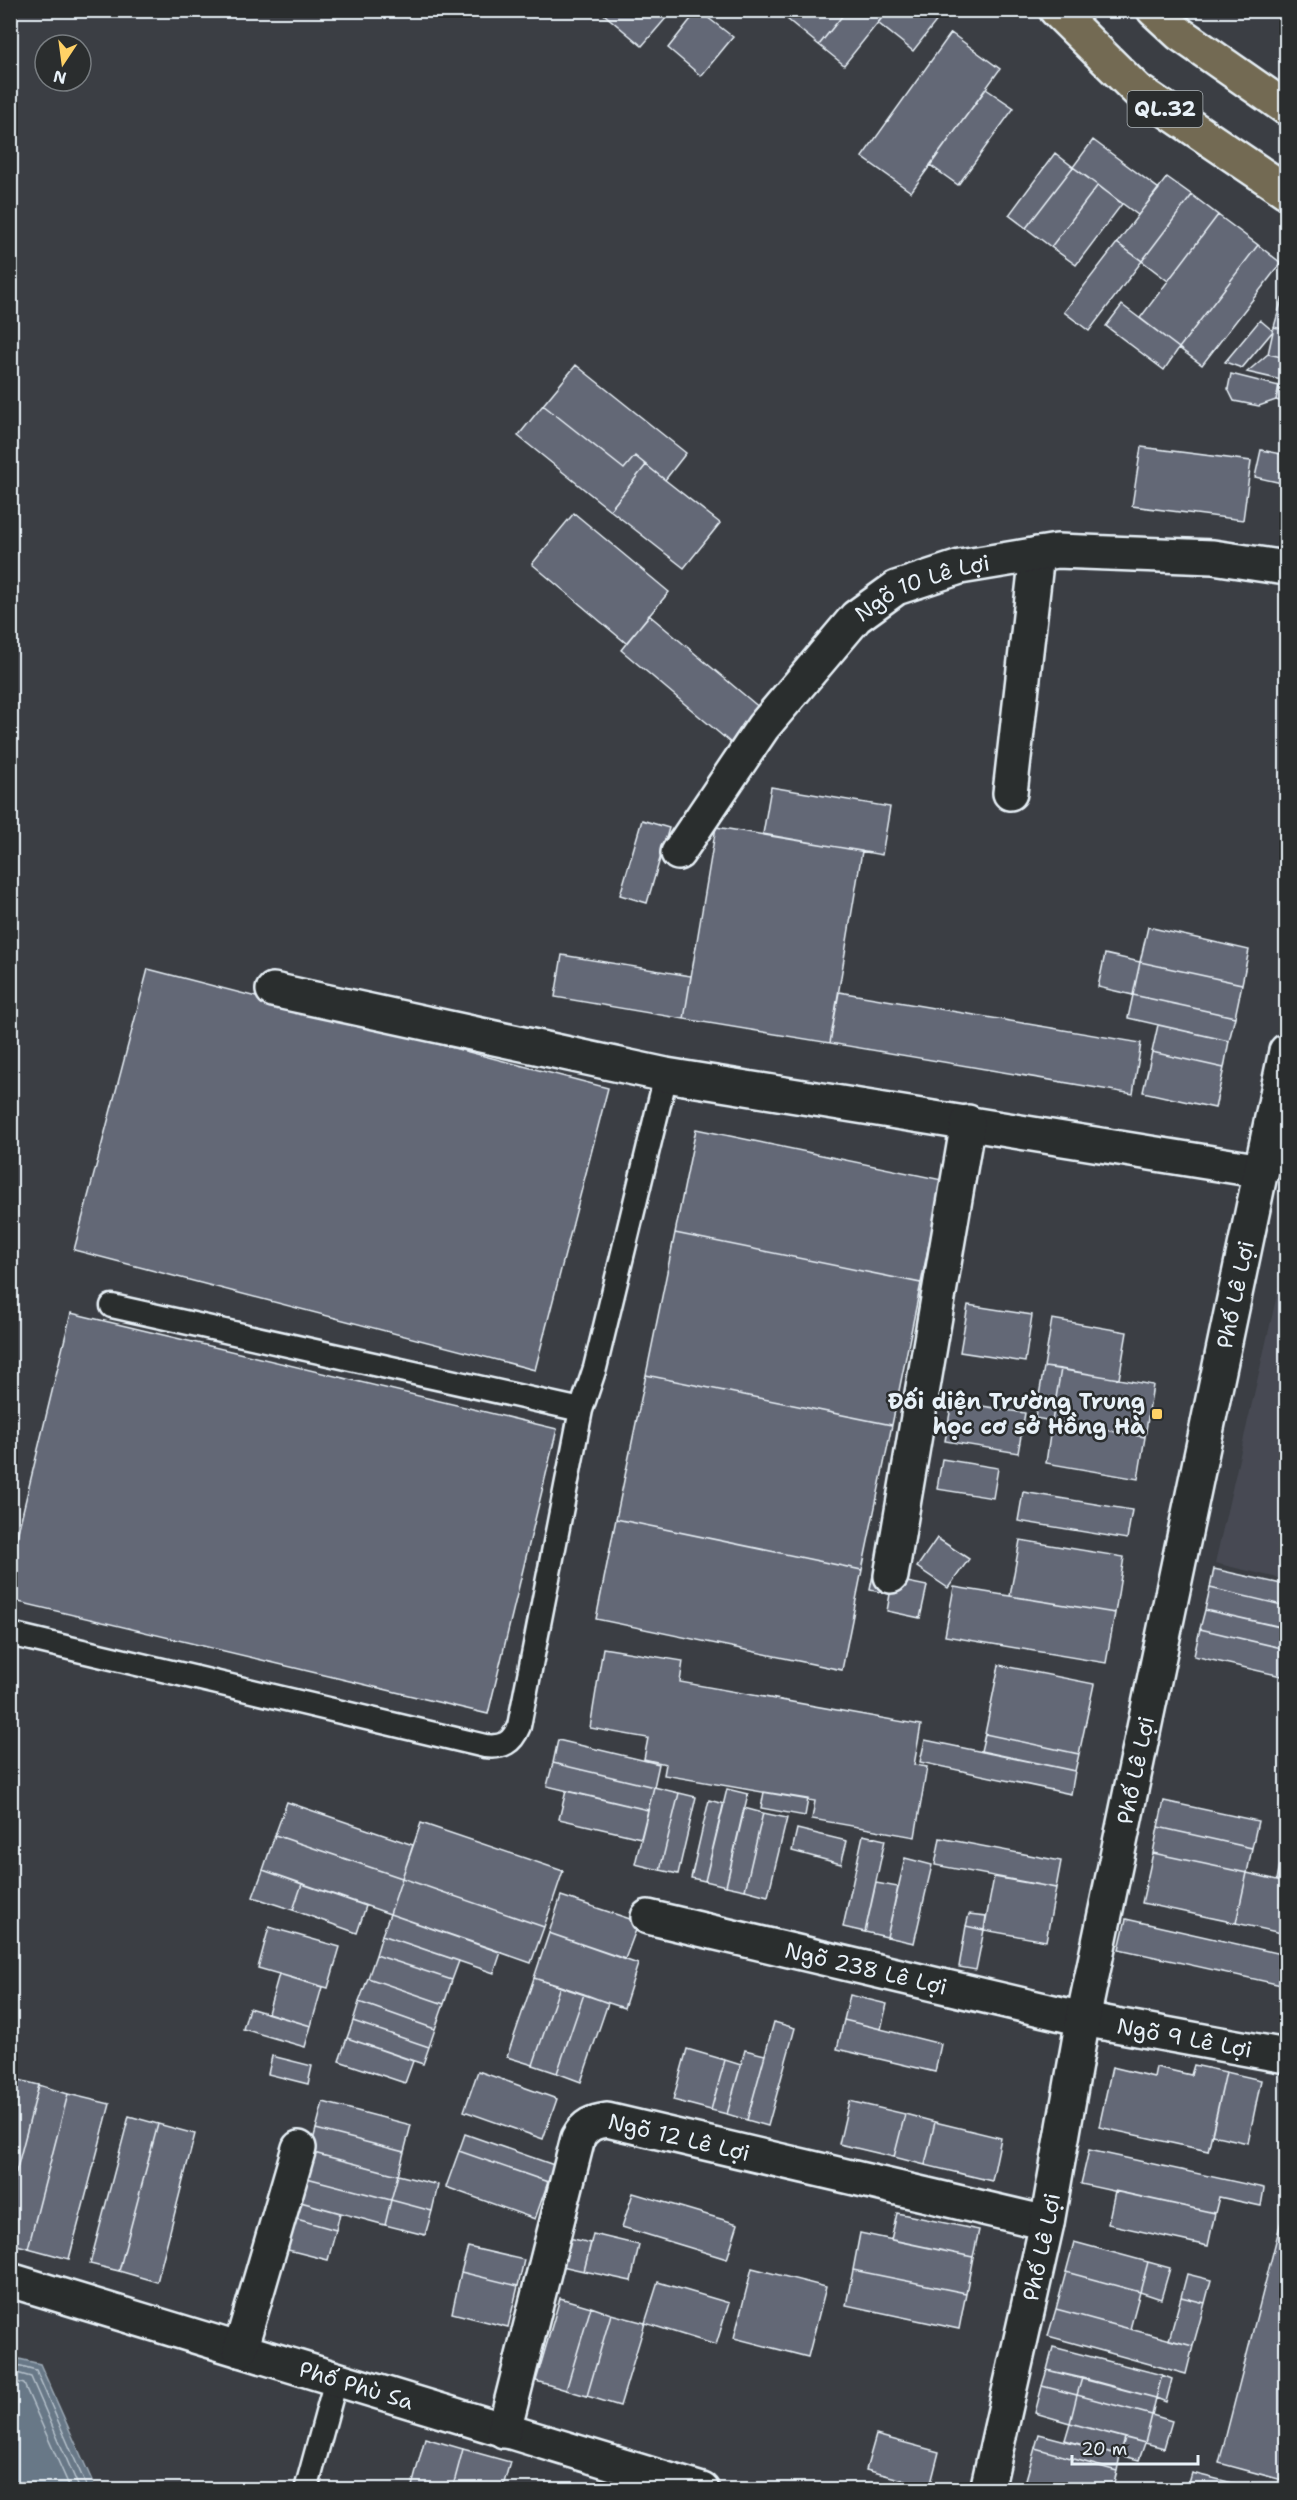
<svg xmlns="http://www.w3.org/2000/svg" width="1297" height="2500" font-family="'Shantell Sans',sans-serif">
  <rect width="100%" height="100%" fill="#3b3e44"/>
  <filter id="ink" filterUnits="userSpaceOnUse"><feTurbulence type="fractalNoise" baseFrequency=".0167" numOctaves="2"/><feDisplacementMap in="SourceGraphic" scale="12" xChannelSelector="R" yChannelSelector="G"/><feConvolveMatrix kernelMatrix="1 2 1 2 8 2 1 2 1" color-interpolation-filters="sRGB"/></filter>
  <g filter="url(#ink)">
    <path fill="#474a53" d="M1286 1256V1580L1215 1563Z"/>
    <path fill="#687887" stroke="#9ba8b4" stroke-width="1.5" d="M11 2357 40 2364 94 2485 93 2489H11Z"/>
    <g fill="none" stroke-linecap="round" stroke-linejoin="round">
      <path stroke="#b5c1cb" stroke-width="1.5" d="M10 2363 36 2370 88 2490
        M10 2371 31 2377 80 2490
        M10 2380 24 2384 71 2490"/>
    </g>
    <path fill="#646776" stroke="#e8f1f8" stroke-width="1.5" d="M599 10H673L642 46Z
      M698 10 733 37 701 76 668 48Z
      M776 10H847L819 45Z
      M847 10H888L844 65 819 45Z
      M888 10H926L938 19 913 51 878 23Z
      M951 33 1000 69 911 192 862 157Z
      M986 89 1014 108 958 185 930 165Z
      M1093 140 1159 189 1138 215 1073 167Z
      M1055 153 1073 167 1026 228 1009 215Z
      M1073 167 1098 185 1051 247 1026 228Z
      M1167 177 1192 195 1142 261 1117 243Z
      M1098 185 1122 204 1076 265 1051 247Z
      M1192 195 1218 215 1168 281 1142 261Z
      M1218 215 1258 245 1179 348 1140 318Z
      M1117 243 1142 261 1089 331 1064 312Z
      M1258 245 1281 263 1202 365 1179 348Z
      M1282 299 1286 300V330L1274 327Z
      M1122 305 1179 348 1164 370 1106 326Z
      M1260 320 1273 331 1242 368 1225 362Z
      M1274 327 1286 330V358L1268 354Z
      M1268 354 1286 358V381L1247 372Z
      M576 365 686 453 665 480 635 456 624 469 543 405Z
      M1231 374 1279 386 1276 400 1259 406 1234 401 1228 389Z
      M1280 380 1286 381V403L1276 400Z
      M543 405 624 469 635 456 646 465 610 510 518 436Z
      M1141 447 1251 461 1243 520 1132 506Z
      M1261 450 1286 455V484L1255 477Z
      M646 465 720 523 684 568 610 510Z
      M574 513 669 592 626 643 532 564Z
      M649 615 767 714 738 749 621 650Z
      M771 787 890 807 882 855 763 834Z
      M642 820 669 828 647 903 620 895Z
      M716 827 862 851 830 1043 684 1019Z
      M1148 927 1249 950 1242 984 1140 962Z
      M1105 954 1140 962 1133 995 1098 987Z
      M562 955 691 976 684 1019 555 997Z
      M1140 962 1242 984 1235 1017 1133 995Z
      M148 969 608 1088 535 1370 74 1250Z
      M839 992 1141 1043 1133 1094 830 1043Z
      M1133 995 1235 1017 1229 1041 1128 1018Z
      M1158 1025 1229 1041 1224 1068 1152 1052Z
      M1152 1052 1224 1068 1215 1108 1143 1092Z
      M696 1129 942 1180 921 1283 675 1233Z
      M675 1233 921 1283 892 1425 646 1375Z
      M968 1305 1032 1315 1025 1362 960 1352Z
      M71 1313 557 1429 488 1714 10 1600V1565Z
      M1052 1319 1127 1332 1119 1379 1044 1367Z
      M1044 1367 1061 1369 1052 1421 1035 1418Z
      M1061 1369 1153 1385 1145 1437 1052 1421Z
      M646 1375 892 1425 862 1570 616 1519Z
      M952 1401 1025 1413 1018 1453 945 1441Z
      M1052 1421 1145 1437 1138 1479 1046 1463Z
      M942 1459 998 1468 993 1498 937 1489Z
      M1023 1492 1132 1510 1127 1539 1018 1521Z
      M616 1519 862 1570 842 1670 596 1619Z
      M937 1538 969 1559 948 1588 917 1567Z
      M1020 1540 1124 1557 1115 1613 1010 1596Z
      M1214 1569 1286 1585V1606L1210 1588Z
      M873 1575 927 1586 920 1618 887 1611 890 1594 870 1590Z
      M954 1587 1115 1613 1106 1663 945 1636Z
      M1210 1588 1286 1606 1284 1628 1205 1610Z
      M1205 1610 1286 1628V1649L1200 1629Z
      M1200 1629 1286 1649V1677L1194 1656Z
      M603 1648 683 1661 680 1682 921 1725 914 1765 927 1767 915 1837 812 1819 815 1801 664 1775 666 1764 644 1759 648 1738 590 1728Z
      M999 1665 1094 1684 1079 1754 985 1734Z
      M985 1734 1079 1754 1075 1771 981 1751Z
      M558 1740 659 1764 654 1787 553 1763Z
      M925 1740 1075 1771 1071 1794 920 1762Z
      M553 1763 654 1787 648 1810 547 1786Z
      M654 1787 679 1793 660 1870 635 1864Z
      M727 1789 748 1794 726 1886 705 1881Z
      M566 1791 648 1810 641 1838 559 1819Z
      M764 1792 808 1799 805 1816 761 1808Z
      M679 1793 696 1797 678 1874 660 1870Z
      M709 1800 724 1804 705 1881 691 1878Z
      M1164 1801 1258 1821 1252 1848 1158 1827Z
      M287 1802 413 1845 402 1878 275 1835Z
      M744 1808 763 1813 745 1890 726 1886Z
      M763 1813 787 1818 768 1896 745 1890Z
      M421 1823 563 1871 544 1927 402 1878Z
      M1158 1827 1252 1848 1247 1873 1153 1853Z
      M797 1829 847 1841 841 1864 792 1851Z
      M275 1835 402 1878 390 1914 263 1870Z
      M863 1835 885 1840 865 1932 843 1927Z
      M940 1838 1061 1861 1056 1888 935 1865Z
      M1284 1844 1286 1845V1882L1277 1880Z
      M1153 1853 1247 1873 1236 1923 1142 1903Z
      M905 1858 932 1865 914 1943 887 1937Z
      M263 1870 302 1884 293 1910 253 1897Z
      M1247 1873 1286 1882V1934L1236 1923Z
      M994 1877 1056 1888 1046 1941 984 1930Z
      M402 1878 544 1927 531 1963 390 1914Z
      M876 1883 898 1887 887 1937 865 1932Z
      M302 1884 366 1906 357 1933 293 1910Z
      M561 1896 639 1922 625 1959 549 1933Z
      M390 1914 501 1952 494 1973 382 1935Z
      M969 1914 986 1916 984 1930 966 1926Z
      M1126 1919 1286 1955V1986L1119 1949Z
      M966 1926 984 1930 976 1970 959 1967Z
      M269 1927 340 1947 328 1988 258 1968Z
      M549 1933 638 1964 624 2008 534 1978Z
      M382 1935 459 1961 452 1980 376 1955Z
      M376 1955 452 1980 444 2004 368 1978Z
      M279 1974 322 1987 311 2026 268 2013Z
      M368 1978 444 2004 435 2029 359 2002Z
      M534 1978 560 1986 533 2065 507 2057Z
      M560 1986 584 1994 557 2073 533 2065Z
      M584 1994 608 2003 581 2082 557 2073Z
      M850 1995 887 2004 881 2029 844 2020Z
      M359 2002 435 2029 429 2047 353 2021Z
      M249 2008 311 2026 305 2047 243 2029Z
      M844 2020 941 2044 935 2072 837 2049Z
      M353 2021 429 2047 423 2064 347 2038Z
      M774 2022 795 2028 768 2126 747 2120Z
      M347 2038 413 2061 405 2083 339 2061Z
      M687 2049 725 2060 711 2110 673 2100Z
      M745 2050 765 2055 747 2120 727 2114Z
      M272 2056 312 2066 308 2084 268 2074Z
      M725 2060 741 2065 727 2114 711 2110Z
      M1194 2065 1226 2072 1208 2151 1099 2127 1112 2067 1154 2077 1156 2067 1191 2075Z
      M478 2071 557 2099 543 2139 464 2111Z
      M1226 2072 1261 2080 1248 2143 1212 2135Z
      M15 2079 39 2085 10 2195V2094Z
      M39 2085 68 2094 28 2248 10 2243V2195Z
      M68 2094 110 2104 69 2259 28 2248Z
      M849 2101 905 2114 894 2157 839 2144Z
      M323 2102 411 2125 404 2152 316 2129Z
      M905 2114 935 2122 925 2165 894 2157Z
      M129 2116 158 2124 119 2271 90 2264Z
      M935 2122 1001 2138 992 2181 925 2165Z
      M158 2124 195 2134 157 2282 119 2271Z
      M316 2129 404 2152 398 2175 310 2152Z
      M465 2134 554 2165 548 2182 459 2151Z
      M1089 2150 1264 2188 1261 2206 1219 2197 1215 2213 1081 2184Z
      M459 2151 548 2182 535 2219 446 2187Z
      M310 2152 398 2175 391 2200 303 2177Z
      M398 2175 438 2185 432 2211 391 2200Z
      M303 2177 391 2200 385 2225 297 2201Z
      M1115 2191 1215 2213 1208 2246 1108 2224Z
      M633 2193 738 2224 727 2259 622 2227Z
      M391 2200 432 2211 425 2235 385 2225Z
      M297 2201 340 2213 336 2230 293 2218Z
      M1286 2202V2481L1219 2463Z
      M897 2213 979 2230 973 2257 891 2240Z
      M293 2218 336 2230 328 2260 284 2249Z
      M860 2233 973 2257 966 2293 853 2270Z
      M593 2234 639 2245 631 2281 584 2271Z
      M560 2236 591 2243 584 2271 553 2264Z
      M1074 2242 1148 2262 1140 2292 1066 2272Z
      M468 2247 524 2260 518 2286 461 2272Z
      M1148 2262 1170 2268 1161 2299 1140 2292Z
      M752 2268 826 2287 808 2357 734 2338Z
      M853 2270 966 2293 959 2329 846 2305Z
      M461 2272 518 2286 508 2327 452 2313Z
      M1066 2272 1140 2292 1130 2329 1056 2309Z
      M1187 2274 1211 2280 1205 2303 1181 2297Z
      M658 2282 729 2303 716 2345 645 2323Z
      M1181 2297 1205 2303 1193 2346 1169 2340Z
      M560 2298 591 2307 566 2390 536 2381Z
      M591 2307 611 2314 587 2396 566 2390Z
      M1056 2309 1193 2346 1186 2374 1048 2336Z
      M611 2314 645 2323 620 2406 587 2396Z
      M1053 2347 1162 2375 1156 2398 1047 2370Z
      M1047 2370 1082 2378 1077 2395 1042 2386Z
      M1162 2375 1172 2379 1166 2402 1156 2398Z
      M1082 2378 1156 2398 1152 2415 1077 2395Z
      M1042 2386 1077 2395 1070 2423 1035 2413Z
      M1077 2395 1152 2415 1145 2443 1070 2423Z
      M1152 2415 1172 2421 1164 2448 1145 2443Z
      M1070 2423 1125 2438 1120 2455 1065 2440Z
      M1039 2434 1120 2455 1117 2471 1035 2448Z
      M876 2435 939 2452 930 2487 866 2470Z
      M425 2438 463 2449 452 2490H411Z
      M1125 2438 1145 2443 1139 2460 1120 2455Z
      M1035 2448 1117 2471 1112 2490H1023Z
      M463 2449 510 2462 502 2490H452Z
      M1192 2473 1237 2484 1235 2490H1187Z"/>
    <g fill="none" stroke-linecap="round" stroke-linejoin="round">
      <defs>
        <path id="lane" d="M112 1306 581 1410 595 1368 666 1075
          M10 1634 485 1746C503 1748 512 1743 519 1726L581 1410
          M306 2490 336 2380"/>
        <g id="street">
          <path d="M1010 793 1037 554"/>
          <path id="s1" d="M678 853 763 727 856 617 896 588 960 567 1057 551 1213 557 1286 568"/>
          <path d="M273 990 666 1075 1262 1171"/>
          <path d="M891 1576 968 1122"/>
          <path id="s2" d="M648 1917 1083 2019 1286 2056"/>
          <path id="s3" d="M10 2280 702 2490"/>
          <path d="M240 2350 299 2148"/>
          <path id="s4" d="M504 2431 578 2138C585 2125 593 2122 607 2120L1047 2223"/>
        </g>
        <g id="secondary">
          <path id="s5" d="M987 2490 1047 2223 1083 2019 1286 1051"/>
        </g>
        <path id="highway" d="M1056 10 1137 90 1286 191
          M1154 10 1180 34 1286 108"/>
      </defs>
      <use href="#lane" stroke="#e8f1f8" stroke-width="27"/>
      <use href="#street" stroke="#e8f1f8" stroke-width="38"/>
      <use href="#secondary" stroke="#e8f1f8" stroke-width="38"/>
      <use href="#highway" stroke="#e8f1f8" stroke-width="38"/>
      <use href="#lane" stroke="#2a2d2e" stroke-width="22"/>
      <use href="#street" stroke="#2a2d2e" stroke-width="33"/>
      <use href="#secondary" stroke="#2a2d2e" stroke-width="33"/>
      <use href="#highway" stroke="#736b52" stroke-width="33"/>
    </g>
  </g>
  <rect fill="#ffd166" stroke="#2a2d2e" stroke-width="2" x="1151" y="1408" width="12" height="12" rx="3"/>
  <g text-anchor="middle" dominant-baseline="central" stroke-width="5" stroke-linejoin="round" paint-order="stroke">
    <rect fill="#2a2d2e" stroke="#afb6bb" stroke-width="1.5" x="1127.5" y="91" width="75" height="36" rx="4.5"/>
    <g font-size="21" font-weight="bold" fill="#e8f1f8">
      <text x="1165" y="109">QL.32</text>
    </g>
    <g font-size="22" fill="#e8f1f8" stroke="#2a2d2e">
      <text stroke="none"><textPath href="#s1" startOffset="370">Ngõ 10 Lê Lợi</textPath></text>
      <text stroke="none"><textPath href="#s5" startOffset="1221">Phố Lê Lợi</textPath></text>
      <text stroke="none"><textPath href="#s5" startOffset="735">Phố Lê Lợi</textPath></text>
      <text stroke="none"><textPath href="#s2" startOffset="224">Ngõ 238 Lê Lợi</textPath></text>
      <text stroke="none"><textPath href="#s2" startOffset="550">Ngõ 9 Lê Lợi</textPath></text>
      <text stroke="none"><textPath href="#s4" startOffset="412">Ngõ 12 Lê Lợi</textPath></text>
      <text stroke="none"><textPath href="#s5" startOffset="249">Phố Lê Lợi</textPath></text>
      <text stroke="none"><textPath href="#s3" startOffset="362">Phố Phù Sa</textPath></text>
    </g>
    <g font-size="22" font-weight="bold" fill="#e8f1f8" stroke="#2a2d2e" text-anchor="end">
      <text x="1145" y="1401">Đối diện Trường Trung<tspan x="1145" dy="25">học cơ sở Hồng Hà</tspan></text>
    </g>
  </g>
  <rect width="1297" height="2500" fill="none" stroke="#2a2d2e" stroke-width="36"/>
  <rect x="18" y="18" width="1261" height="2464" fill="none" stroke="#e8f1f8" stroke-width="2" filter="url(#ink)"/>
  <g transform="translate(63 63) rotate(193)"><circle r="28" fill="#2a2d2e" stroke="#767b7f" stroke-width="1.5"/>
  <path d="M0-4.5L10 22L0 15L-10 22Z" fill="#ffd166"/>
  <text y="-9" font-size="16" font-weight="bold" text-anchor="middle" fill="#e8f1f8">N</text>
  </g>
  <path d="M1072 2455v9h126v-9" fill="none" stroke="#e8f1f8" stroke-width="3"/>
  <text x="1081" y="2455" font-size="18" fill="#e8f1f8" stroke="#2a2d2e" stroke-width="4.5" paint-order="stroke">20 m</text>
</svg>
